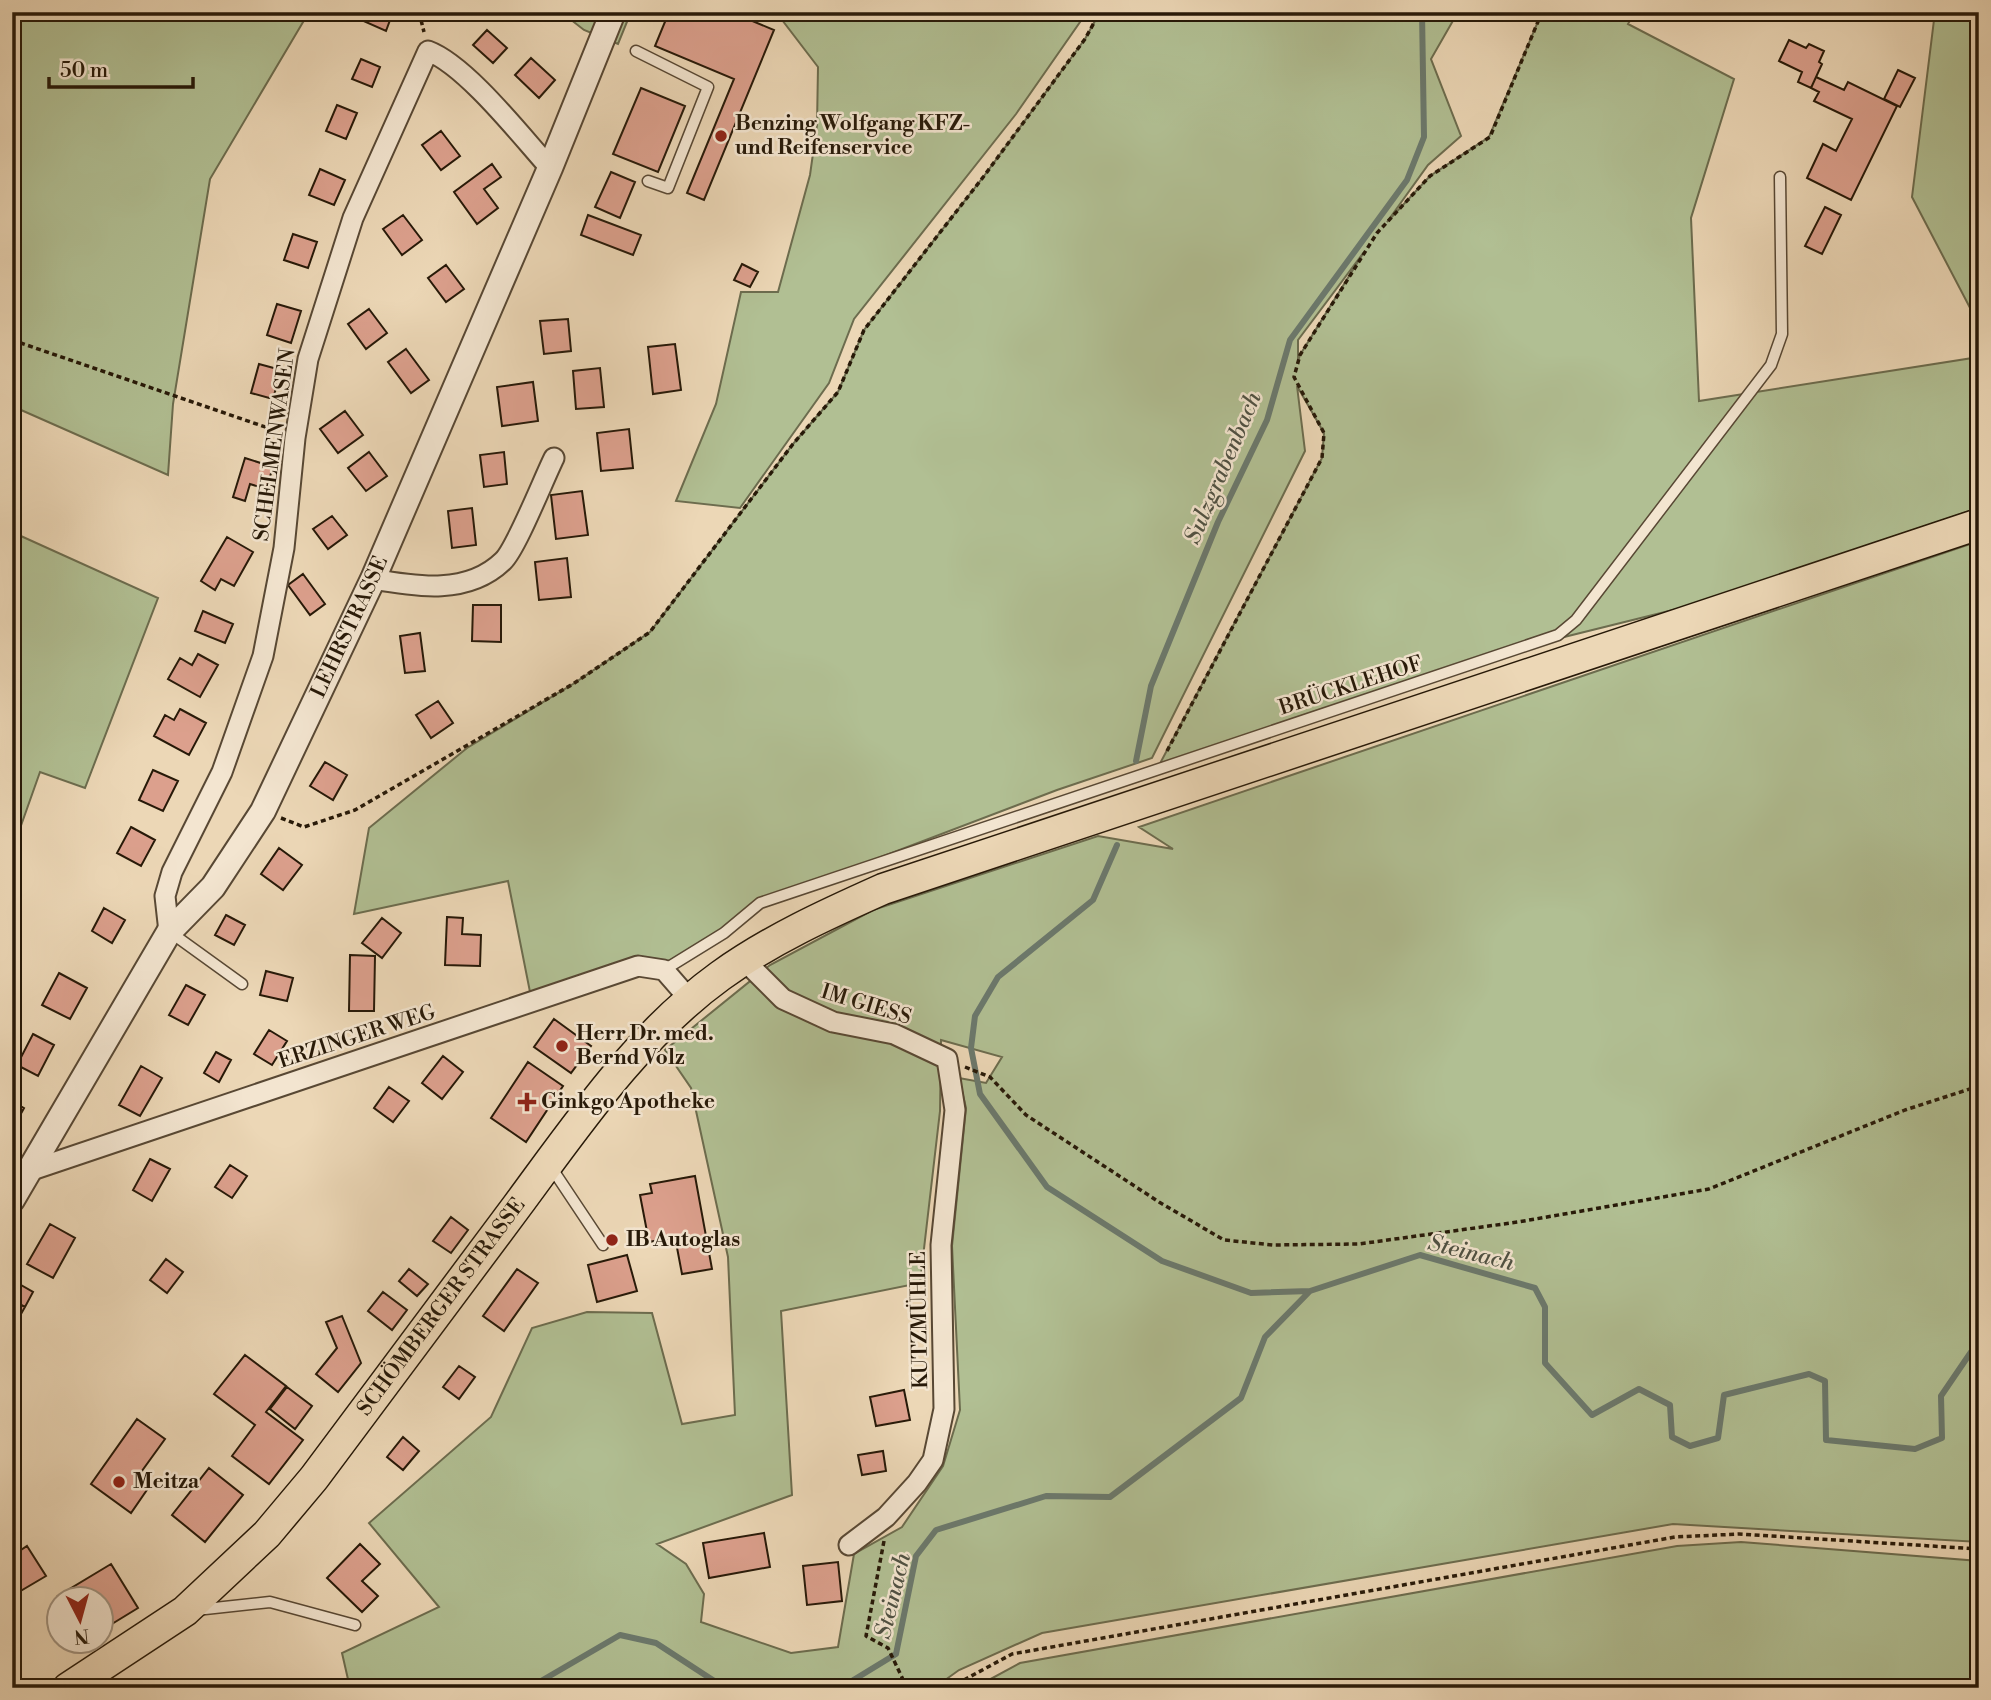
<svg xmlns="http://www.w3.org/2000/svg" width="1991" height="1700" font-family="'Libre Bodoni',serif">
  <rect width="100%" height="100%" fill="#ecd7b6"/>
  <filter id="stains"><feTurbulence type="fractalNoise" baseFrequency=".00286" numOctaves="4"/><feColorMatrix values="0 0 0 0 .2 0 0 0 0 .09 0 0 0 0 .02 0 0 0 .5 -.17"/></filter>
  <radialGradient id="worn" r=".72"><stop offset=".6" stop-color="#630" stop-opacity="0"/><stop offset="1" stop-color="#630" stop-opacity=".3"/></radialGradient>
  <path fill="#b1bf93" stroke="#6c6c4e" stroke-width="2" fill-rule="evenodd" d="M12 12H309L210 179 173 404 168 475 12 406Z
    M561 12H631L618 44 584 30Z
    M776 12H1087L1016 114 854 319 829 383 740 508 676 501 716 404 741 292H778L810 175 817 125 818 67Z
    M1100 12H1458L1431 59 1461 136 1428 165 1387 222 1430 176 1489 137 1542 12H1635L1628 24 1734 79 1691 218 1699 401 1979 357V508L1681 608 1540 643 1156 771 1322 458 1324 433 1297 386 1305 451 1152 758 1057 790 760 903 664 970 532 1002 508 881 354 914 369 828 467 748 573 684 650 632 793 444 838 392 864 330 984 176 1085 39ZM1364 252 1300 355 1298 361V340Z
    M1935 12H1979V325L1912 197Z
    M12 532 158 598 85 788 40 772 12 851Z
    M1979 541V1542L1673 1524 1042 1633 959 1670 934 1688H350L342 1653 439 1607 369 1523 491 1417 532 1328 587 1312 652 1313 682 1424 735 1415 728 1257 691 1088 665 1050 770 965 873 910 1098 836 1173 849 1139 827ZM941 1040 1002 1057 986 1083 959 1078 966 1108 952 1246 960 1410 943 1466 902 1527 854 1554 838 1647 791 1653 701 1622 704 1594 686 1564 657 1544 792 1495 781 1311 920 1283 940 1111Z
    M1741 1542 1979 1561V1688H974L1020 1663 1677 1546Z"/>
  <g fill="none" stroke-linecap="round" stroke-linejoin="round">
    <path stroke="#6b796d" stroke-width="6" d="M1136 761 1151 686 1218 522 1267 420 1290 340 1407 180 1424 137 1422 12
      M1117 845 1093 900 998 977 975 1016 971 1048 980 1094 1047 1187 1162 1261 1251 1293 1310 1291
      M529 1688 620 1635 656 1643 725 1688
      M815 1688 831 1684 842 1687 896 1654 916 1556 936 1530 1046 1496 1110 1497 1241 1398 1265 1337 1310 1291 1420 1255 1535 1288 1545 1307V1363L1592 1415 1639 1389 1670 1405 1672 1437 1690 1446 1718 1438 1724 1395 1809 1374 1825 1381 1826 1440 1915 1449 1942 1438 1941 1396 1971 1352 1979 1347"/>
  </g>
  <path fill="#dca08d" stroke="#271908" stroke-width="2" d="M362 12H393L386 31 359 19Z
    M669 12H731L774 30 704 200 687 193 734 79 655 46Z
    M487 30 507 48 493 63 473 45Z
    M1789 40 1806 48 1809 44 1824 51 1819 62 1822 64 1811 88 1798 82 1802 72 1779 61Z
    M531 58 555 80 539 98 515 75Z
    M361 59 380 67 372 87 352 79Z
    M1898 70 1915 78 1900 107 1884 99Z
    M1816 77 1844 90 1848 82 1897 106 1851 200 1807 178 1823 144 1836 151 1852 119 1814 101 1819 92 1811 88Z
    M641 88 685 106 658 172 613 154Z
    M337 105 357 113 346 139 326 131Z
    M441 131 460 156 441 170 422 145Z
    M492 164 501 177 484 189 498 208 477 224 454 192Z
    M320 169 345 180 334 205 309 195Z
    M611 172 635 182 620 218 595 207Z
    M1825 207 1841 215 1822 254 1805 246Z
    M403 215 422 240 402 255 383 229Z
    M588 215 641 235 633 255 581 235Z
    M293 234 317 242 308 268 284 260Z
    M742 264 758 272 750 287 734 280Z
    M446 265 464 289 446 302 428 278Z
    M277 304 301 311 291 343 267 335Z
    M369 309 387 333 366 349 348 324Z
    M568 319 571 351 544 354 540 321Z
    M675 344 681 390 653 394 648 347Z
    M406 349 429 380 411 393 388 362Z
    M259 364 281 370 273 399 251 393Z
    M600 368 604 407 576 409 573 371Z
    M533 382 538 421 502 426 497 387Z
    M345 411 363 435 338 453 320 429Z
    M629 429 633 468 601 471 597 433Z
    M369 452 387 476 366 491 348 468Z
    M504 452 507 484 484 487 480 455Z
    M245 458 273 467 266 489 250 484 245 501 233 497Z
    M582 491 588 535 556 539 551 495Z
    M472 508 476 545 452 548 448 511Z
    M332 516 347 535 328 549 313 529Z
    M227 537 253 552 234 586 221 579 215 590 201 581Z
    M567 558 571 597 539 600 535 562Z
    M303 574 325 604 310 615 288 585Z
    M473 605H501V642L472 641Z
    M203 611 233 624 225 643 195 631Z
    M420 633 425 671 405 673 400 636Z
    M198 654 218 665 200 697 168 679 180 658 192 665Z
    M438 701 453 723 431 738 416 715Z
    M180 709 206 723 189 755 154 736 165 715 174 720Z
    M325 762 347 775 333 800 310 786Z
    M153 770 178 781 163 811 139 800Z
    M131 827 155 840 141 866 117 853Z
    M279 848 302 865 283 890 261 874Z
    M104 908 125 920 112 943 92 931Z
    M226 915 245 925 234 945 215 935Z
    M447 917 463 918 462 934 481 935 480 966 445 965Z
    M382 918 401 933 382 958 362 943Z
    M350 955 375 956 374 1011H349Z
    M266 971 293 978 287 1001 260 995Z
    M59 973 87 988 70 1019 42 1005Z
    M186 985 205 995 188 1025 169 1015Z
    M554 1019 591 1046 571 1073 534 1047Z
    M269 1030 287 1041 272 1065 254 1054Z
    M33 1034 54 1045 38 1076 17 1065Z
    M216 1052 231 1060 219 1082 204 1073Z
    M443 1056 463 1072 442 1099 422 1083Z
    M528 1062 563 1086 526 1142 491 1118Z
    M141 1066 162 1078 140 1116 119 1105Z
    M389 1087 409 1101 393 1122 374 1108Z
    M12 1101 24 1108 12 1130Z
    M150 1159 170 1169 152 1201 133 1190Z
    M230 1165 247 1176 232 1198 215 1187Z
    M695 1176 712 1269 682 1274 675 1237 649 1242 640 1195 652 1193 650 1184Z
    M451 1217 468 1230 451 1253 433 1241Z
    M50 1224 75 1238 53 1278 27 1264Z
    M627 1255 637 1291 597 1302 588 1265Z
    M166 1259 183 1272 167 1293 150 1280Z
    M409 1269 428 1284 417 1296 399 1281Z
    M517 1269 538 1283 504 1331 483 1316Z
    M14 1281 33 1292 25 1307 12 1300Z
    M383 1292 407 1310 392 1330 368 1311Z
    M12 1300 25 1307 17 1321 12 1319Z
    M342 1316 361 1363 338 1392 316 1374 337 1348 326 1322Z
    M245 1355 286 1386 266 1412 303 1440 269 1484 232 1456 255 1425 214 1394Z
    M459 1366 475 1377 459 1399 443 1387Z
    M287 1387 312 1406 295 1429 270 1409Z
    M904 1390 910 1420 876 1426 870 1397Z
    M137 1419 165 1439 139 1475 151 1484 131 1513 91 1484Z
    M403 1437 419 1451 403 1470 387 1457Z
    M883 1451 886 1471 862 1475 858 1455Z
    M209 1468 243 1495 205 1542 172 1515Z
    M764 1533 770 1567 709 1578 703 1543Z
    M360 1544 380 1564 362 1581 378 1596 362 1612 327 1578Z
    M27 1546 46 1576 12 1596V1556Z
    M838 1562 842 1601 807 1605 803 1566Z
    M111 1564 138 1608 102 1630V1598H60L58 1596Z"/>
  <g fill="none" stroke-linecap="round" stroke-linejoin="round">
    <defs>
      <path id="service" d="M636 51 708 87 668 188 648 181
        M170 932 242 984
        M664 970 724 933 760 903 1558 635 1576 620 1771 365 1782 334 1780 177
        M551 1167 603 1245
        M196 1610 270 1602 355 1625"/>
      <path id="minor" d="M373 579C417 587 468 595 503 561 516 549 544 478 554 458
        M169 932 165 896 172 872 222 772 263 656 284 548 295 438 308 359 353 218 428 51C466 65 522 137 550 168
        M744 960 783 999 833 1022 894 1034 947 1059 955 1110 941 1245 944 1409 933 1460 917 1483 886 1517 849 1545
        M26 1172 638 966 664 970 691 1001"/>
      <g id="tertiary">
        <path id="s1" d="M12 1200 169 932 213 887 263 811 373 579 550 168 613 12"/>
      </g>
      <g id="primary">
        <path id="s2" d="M68 1688 185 1611 267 1534 314 1478C381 1388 449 1297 517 1206 577 1125 637 1036 720 976 770 940 827 914 883 889L1979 524"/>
      </g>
    </defs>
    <use href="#service" stroke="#584834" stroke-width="13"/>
    <use href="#minor" stroke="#584834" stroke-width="23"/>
    <use href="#tertiary" stroke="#584834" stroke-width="28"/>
    <use href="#primary" stroke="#271908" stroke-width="33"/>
    <path stroke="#271908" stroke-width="3.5" stroke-dasharray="5 3.5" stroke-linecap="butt" d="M419 12 424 32
      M12 340 277 431
      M1167 751 1322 458 1324 433 1294 377 1300 355 1377 233 1430 176 1490 137 1542 12
      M281 818 304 827 355 810 573 684 650 632 793 444 838 392 864 330 984 176 1085 39 1100 12
      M965 1067 990 1077 1026 1115 1159 1202 1224 1240 1273 1245 1359 1244 1518 1222 1709 1189 1905 1110 1979 1086
      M884 1541 866 1636 888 1648 907 1688
      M949 1688 1012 1654 1675 1537 1739 1534 1979 1549"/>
    <use href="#service" stroke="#f3e5d0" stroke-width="10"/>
    <use href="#minor" stroke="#f3e5d0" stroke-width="19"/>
    <use href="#tertiary" stroke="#f3e5d0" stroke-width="24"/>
    <use href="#primary" stroke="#ecd7b6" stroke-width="30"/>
  </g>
  <g fill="#8f2418" stroke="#f3e5d0" stroke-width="2.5">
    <circle cx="721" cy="136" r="7"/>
    <circle cx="562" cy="1046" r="7"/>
    <path d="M523.5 1091.5h7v7h7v7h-7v7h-7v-7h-7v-7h7z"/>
    <circle cx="612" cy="1240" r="7"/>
    <circle cx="119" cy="1482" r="7"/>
  </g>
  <g text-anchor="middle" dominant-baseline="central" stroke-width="5" stroke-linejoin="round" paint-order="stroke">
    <g font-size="21" font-weight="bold" fill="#271908" stroke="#f3e5d0" text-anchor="start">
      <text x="735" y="124">Benzing Wolfgang KFZ-<tspan x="735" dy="24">und Reifenservice</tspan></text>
      <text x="576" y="1034">Herr Dr. med.<tspan x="576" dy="24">Bernd Volz</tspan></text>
      <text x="541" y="1102">Ginkgo Apotheke</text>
      <text x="626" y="1240">IB Autoglas</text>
      <text x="133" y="1482">Meitza</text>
    </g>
    <g font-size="21" fill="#271908" stroke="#f3e5d0">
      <text transform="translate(275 445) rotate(-82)">SCHELMENWASEN</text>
      <text stroke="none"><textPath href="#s1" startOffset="668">LEHRSTRASSE</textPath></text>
      <text transform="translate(1351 686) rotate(-18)">BRÜCKLEHOF</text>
      <text transform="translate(866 1005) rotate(17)">IM GIESS</text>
      <text transform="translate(357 1037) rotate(-18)">ERZINGER WEG</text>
      <text stroke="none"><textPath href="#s2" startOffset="539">SCHÖMBERGER STRASSE</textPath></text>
      <text transform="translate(920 1320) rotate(-91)">KUTZMÜHLE</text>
    </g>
    <g font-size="23" font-style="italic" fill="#4f5143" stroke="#f3e5d0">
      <text transform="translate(1223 468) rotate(-67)">Sulzgrabenbach</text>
      <text transform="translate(1471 1253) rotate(14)">Steinach</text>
      <text transform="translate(893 1596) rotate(-76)">Steinach</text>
    </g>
  </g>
  <rect width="1991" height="1700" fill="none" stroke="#ecd7b6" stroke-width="42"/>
  <rect x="14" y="14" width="1963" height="1672" fill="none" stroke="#271908" stroke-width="3.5"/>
  <rect x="21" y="21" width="1949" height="1658" fill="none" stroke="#271908" stroke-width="2"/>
  <g transform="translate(80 1620) rotate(174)"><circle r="33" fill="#f3e5d0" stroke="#a19380" stroke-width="2"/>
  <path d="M0-5L12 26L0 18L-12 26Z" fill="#8f2418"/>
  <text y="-10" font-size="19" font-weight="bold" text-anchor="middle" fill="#271908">N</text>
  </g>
  <path d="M49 77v10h144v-10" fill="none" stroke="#271908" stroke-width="3.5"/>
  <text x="60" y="77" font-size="21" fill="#271908" stroke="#f3e5d0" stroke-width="5" paint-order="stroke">50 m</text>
  <rect width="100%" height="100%" filter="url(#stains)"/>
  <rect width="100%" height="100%" fill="url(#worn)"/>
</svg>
